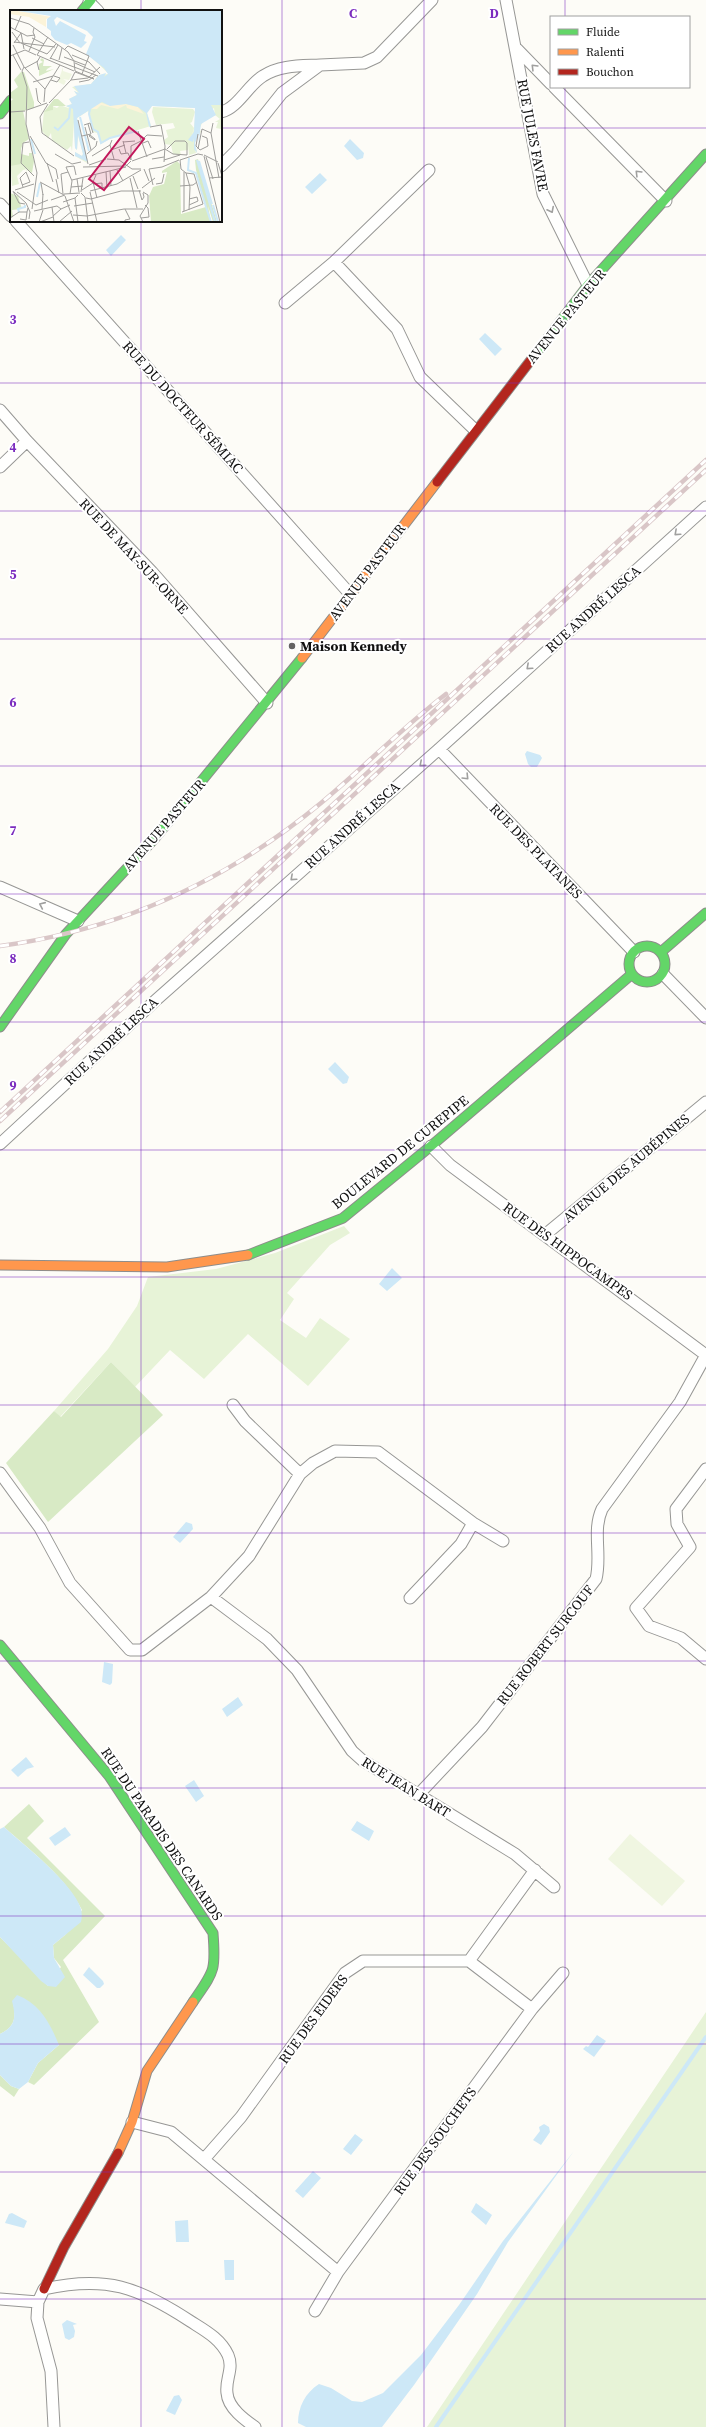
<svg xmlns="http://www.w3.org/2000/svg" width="706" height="2427" font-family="'Source Serif 4',serif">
  <rect width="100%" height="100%" fill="#fdfcf7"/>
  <path fill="#e7f3d7" d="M344 1226 350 1233 330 1245 287 1293 294 1299 280 1320 306 1338 320 1318 350 1339 308 1386 248 1334 204 1379 170 1350 135 1387 111 1362 60 1417 54 1411 108 1349 137 1306 148 1277 216 1269 275 1253Z
    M706 2012V2427H427Z"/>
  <path fill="#d8eac5" d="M111 1362 163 1415 48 1522 6 1463 54 1411 61 1417Z
    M29 1804 44 1821 27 1838 105 1916 63 1960 99 2022 34 2085 28 2082 38 2063 59 2045 13 2001C16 2017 16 2026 0 2034V1937L48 1986 61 1967 54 1958 53 1945 65 1935 82 1910C65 1876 32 1852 4 1827Z
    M0 2075 11 2086 19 2089 14 2097 0 2086Z"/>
  <path fill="#f0f6e1" d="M630 1834 685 1881 662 1906 608 1859Z"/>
  <path fill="#cde8f7" d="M350 139 364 153 363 158 357 160 344 146Z
    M320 173 327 180 312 194 305 187Z
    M121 235 126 240 111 256 106 250Z
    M485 333 502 349 495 356 479 339Z
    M527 751 540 755 542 758 537 767H531L528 764 525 754Z
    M335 1062 349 1077 347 1083 343 1084 328 1069Z
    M392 1268 402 1278 387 1291 379 1284Z
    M186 1522 192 1524 193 1529 180 1543 173 1537Z
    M104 1662 113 1664 112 1683 110 1685 102 1682Z
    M238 1697 243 1705 227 1717 222 1709Z
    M26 1757 34 1767 27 1769 18 1777 11 1770Z
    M194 1780 204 1796 196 1802 185 1786Z
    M357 1821 374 1831 369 1841 351 1830Z
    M4 1827C25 1846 73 1883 81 1909 82 1913 82 1918 81 1922L53 1945 54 1958 65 1977 56 1987 48 1986 41 1981 0 1937V1829Z
    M65 1827 71 1835 55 1846 49 1838Z
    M89 1967 103 1981 104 1984 100 1988H97L83 1975Z
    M17 1995C40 2004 50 2023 59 2045L38 2063 28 2082 19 2089 11 2086 0 2075V2034C16 2026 16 2017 12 2001Z
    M597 2035 606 2041 594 2057 583 2049 586 2046 588 2047Z
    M544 2124 549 2127 550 2132 541 2145 533 2140 540 2131 539 2127Z
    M355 2134 363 2140 351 2155 343 2149Z
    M574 2151 508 2242 477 2294 414 2385 382 2427H306L298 2423C298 2407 305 2393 319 2384L331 2388 352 2401 362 2402 383 2393 421 2355 459 2305 503 2241Z
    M313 2171 321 2178 303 2198 295 2191Z
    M476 2203 492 2215 486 2225 471 2212Z
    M12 2213 27 2221 24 2228 5 2223 9 2214Z
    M188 2220 189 2242H176L175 2221Z
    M224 2260H234V2280H225Z
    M67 2320 77 2324 73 2325 75 2331 74 2337 69 2340 65 2338 62 2324Z
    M179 2395 182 2400 175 2415 166 2411 174 2396Z"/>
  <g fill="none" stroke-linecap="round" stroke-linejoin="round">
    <path stroke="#cde8f7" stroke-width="4" d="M436 2427 706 2037"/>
    <defs>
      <path id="street" d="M506 0 543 194 588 285
        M89 2 98 11
        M517 49 551 84
        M554 87 666 201
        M221 112C238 108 248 85 263 76 280 65 300 66 320 65
        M221 166 235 152 282 93 320 65 364 63 377 57 432 0
        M0 204 11 216
        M16 221 350 594
        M334 262 397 329 420 377 475 430
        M285 303 334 262 429 170
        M0 410 27 441 152 572 267 703
        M0 467 27 441
        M439 749 634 952
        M0 887 78 921
        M663 974 706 1018
        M0 1144 156 1000 439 749 706 507
        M431 1146 450 1165 706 1355
        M546 1234 706 1102
        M233 1405 245 1421 300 1474
        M706 1469 676 1509 677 1524 690 1547 636 1608 649 1626 681 1638 706 1659
        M0 1473 40 1528 70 1583 130 1650H142L211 1597 249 1556 300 1474 313 1463 335 1451 378 1452 473 1523 503 1541
        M211 1597 267 1639 297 1670 352 1751 362 1760 515 1854 554 1887
        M410 1598 461 1544 473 1523
        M418 1795 482 1727 596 1579C602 1555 592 1531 602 1509L680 1402 706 1355
        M469 1961 532 2009
        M132 2122 171 2132 338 2272
        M205 2158 241 2117 345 1973 363 1961H469L535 1870
        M0 2299 38 2302 44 2289C106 2275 138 2287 190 2321 204 2330 220 2338 228 2355 234 2369 225 2379 227 2393 228 2408 245 2420 255 2427
        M38 2302 37 2318 51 2371 54 2427
        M315 2311 338 2272 532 2009 563 1973"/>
      <path id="fast" d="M82 11 91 0
        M0 114 11 100
        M534 356 588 285 706 154
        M629 964a18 18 0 1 1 36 0a18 18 0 1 1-36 0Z
        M661 952 706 913
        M0 1027 66 934 155 838 302 658
        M248 1255 343 1218 431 1146 632 974
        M0 1645 109 1776 213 1933C216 1972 214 1971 193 2002"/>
      <path id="slow" d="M302 658 437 482
        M0 1265 167 1267 248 1255
        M118 2153 132 2122 147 2071 193 2002"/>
      <path id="jam" d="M437 482 534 356
        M44 2289 64 2247 118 2153"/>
    </defs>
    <use href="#street" stroke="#979795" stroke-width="13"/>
    <use href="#fast" stroke="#8e8d8b" stroke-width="11"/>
    <use href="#slow" stroke="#8e8d8b" stroke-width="11"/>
    <use href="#jam" stroke="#8e8d8b" stroke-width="11"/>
    <use href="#street" stroke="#fffffe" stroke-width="11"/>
    <use href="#fast" stroke="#63d668" stroke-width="9"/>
    <use href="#slow" stroke="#ff974d" stroke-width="9"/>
    <use href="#jam" stroke="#b3261e" stroke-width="9"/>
    <defs>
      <path id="rail" d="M0 946C120 930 228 880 321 803 363 768 402 728 446 694
        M0 1112 706 460
        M0 1121 706 470"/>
    </defs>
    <use href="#rail" stroke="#d9c6c7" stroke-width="4.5"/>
    <use href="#rail" stroke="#fff" stroke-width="3" stroke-dasharray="9" stroke-linecap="butt"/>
  </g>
  <defs><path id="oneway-chevron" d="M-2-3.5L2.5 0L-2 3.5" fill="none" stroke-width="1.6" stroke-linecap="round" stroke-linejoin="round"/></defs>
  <g stroke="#a0a09f">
    <use href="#oneway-chevron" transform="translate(534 67) rotate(-135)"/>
    <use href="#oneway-chevron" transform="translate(638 173) rotate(-135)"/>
    <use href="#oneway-chevron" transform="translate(551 210) rotate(63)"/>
    <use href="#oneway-chevron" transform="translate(677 533) rotate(138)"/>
    <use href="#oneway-chevron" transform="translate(529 667) rotate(138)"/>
    <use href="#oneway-chevron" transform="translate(422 764) rotate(139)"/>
    <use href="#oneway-chevron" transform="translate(466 777) rotate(46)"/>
    <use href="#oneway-chevron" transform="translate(293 878) rotate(138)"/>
    <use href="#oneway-chevron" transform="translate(42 905) rotate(-156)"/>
  </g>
  <path fill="none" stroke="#7b2cbf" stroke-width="1" stroke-opacity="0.55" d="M141 0V11M282 0V2427M424 0V2427M565 0V17M565 87V2427M0 128H11M221 128H706M141 221V2427M0 255H706M0 383H706M0 511H706M0 639H706M0 766H706M0 894H706M0 1022H706M0 1150H706M0 1277H706M0 1405H706M0 1533H706M0 1661H706M0 1788H706M0 1916H706M0 2044H706M0 2172H706M0 2299H706"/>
  <circle fill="#646362" stroke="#fff" stroke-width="1.5" cx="292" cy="646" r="4"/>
  <g text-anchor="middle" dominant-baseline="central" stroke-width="4" stroke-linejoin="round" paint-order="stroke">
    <g font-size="14" fill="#111" stroke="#fff">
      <text transform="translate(533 135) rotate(79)">RUE JULES FAVRE</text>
      <text transform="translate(566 316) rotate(-51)">AVENUE PASTEUR</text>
      <text transform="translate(183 407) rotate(48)">RUE DU DOCTEUR SÉMIAC</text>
      <text transform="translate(134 556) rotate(47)">RUE DE MAY-SUR-ORNE</text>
      <text transform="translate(367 572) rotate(-53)">AVENUE PASTEUR</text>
      <text transform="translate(593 609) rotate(-42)">RUE ANDRÉ LESCA</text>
      <text transform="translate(164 825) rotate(-49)">AVENUE PASTEUR</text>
      <text transform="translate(352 825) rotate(-42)">RUE ANDRÉ LESCA</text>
      <text transform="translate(536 851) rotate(46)">RUE DES PLATANES</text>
      <text transform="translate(111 1041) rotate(-43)">RUE ANDRÉ LESCA</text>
      <text transform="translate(400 1152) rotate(-39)">BOULEVARD DE CUREPIPE</text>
      <text transform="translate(626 1168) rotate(-40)">AVENUE DES AUBÉPINES</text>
      <text transform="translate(568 1251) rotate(36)">RUE DES HIPPOCAMPES</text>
      <text transform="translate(545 1645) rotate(-52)">RUE ROBERT SURCOUF</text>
      <text transform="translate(406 1787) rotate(32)">RUE JEAN BART</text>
      <text transform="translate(162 1834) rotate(56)">RUE DU PARADIS DES CANARDS</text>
      <text transform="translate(313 2019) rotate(-54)">RUE DES EIDERS</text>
      <text transform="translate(435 2141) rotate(-54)">RUE DES SOUCHETS</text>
    </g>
    <g font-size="14" font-weight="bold" fill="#111" stroke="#fff" text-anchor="start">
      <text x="300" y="646">Maison Kennedy</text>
    </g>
  </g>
  <g transform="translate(10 10)">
    <rect width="212" height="212" fill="#fdfcf7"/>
    <path d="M212 36V117L211 119 206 118 208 112H205L210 109 205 105 204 98 196 104 189 120 192 122 188 123 185 133V136L187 141V143L185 139 186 143 179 145 178 135V140L170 141 171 145 163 144 161 135 155 134 154 130 158 127 156 120 165 118 163 113 146 115 142 102 143 97 183 99 185 102 182 112 180 113 184 118 181 128 184 119 186 98 142 96 137 103 141 116 101 128 91 134 87 123 83 122 78 101 67 108 77 153 65 146V142L72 146 73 144 68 125 67 140 65 138 64 112 62 142 61 136 57 140 42 131 41 123 38 128 32 121 34 101 43 100 42 96 47 98 50 95 61 99 56 96 62 94 59 89 67 85 64 81 69 83 62 77 81 74 89 65 99 64 77 43 185 71 188 120ZM0 143 18 160 16 162 17 159 13 160 7 166 9 174 2 176Z" fill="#e7f3d7"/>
    <path d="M32 48 34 50 33 56H42L37 59 36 61 44 59 29 66V54L33 52 30 50ZM11 62H14L24 92V98L13 101 19 129 13 133 11 139V144L19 146V143H22L24 151 22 163 11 154 0 156V92L3 89 0 88V83L8 77 4 70ZM44 89H48L56 96H43V100L34 102ZM188 149 207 212H203L198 196 201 212H141L139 186 143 177 154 174 157 162 152 163V161L167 151 170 154 171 204 196 197 186 160 185 150ZM0 183 8 186 12 199 2 200 3 207 0 208Z" fill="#d8eac5"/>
    <path d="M0 0 15 2 41 7 36 9V17L19 7 0 4ZM89 92 98 95 116 94 128 97 134 104 117 98 116 95 108 99 91 95 87 99H80Z" fill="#fcf4d9"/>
    <path d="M53 57V61L62 64 59 70 53 69 56 71 54 75 48 72Z" fill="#f0f6e1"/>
    <path d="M2 0H212V95H201L206 105 191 114 188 137 189 123 185 133 187 143 184 139V128L183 132 178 130 184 122 185 98 142 96 137 103 141 116 139 117 136 103 128 97 116 94 100 96 92 92 67 108 78 152 65 146V142L72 146 73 144 68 125 67 140 65 138 63 99 56 96 62 94 59 89 67 85 64 81 69 83 64 76 81 74 89 65 96 63 94 67 98 64 94 58 76 44 83 27 77 21 47 7 44 10 46 16 50 11 76 25 74 31 77 32 71 38 61 33 57 35 45 30 41 25V21L37 18V9L41 6Z" fill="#cde8f7"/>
    <path fill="none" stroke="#cde8f7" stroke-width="2" d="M80 99 79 104 83 119 88 122 91 133 100 128 127 121M70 107 79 141M44 117 48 120 59 108 60 98M21 129 25 144M179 148 178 160 186 163 196 197M187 150 205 212M189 151 202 194M27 187 30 173M203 195 208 212M196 197 201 212M9 202 8 199 15 197V195"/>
    <path fill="none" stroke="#9f9e9b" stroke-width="1" d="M0 8 19 14 58 42 64 51 65 61M0 17 17 26 25 25M5 20 11 6M2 22 10 33M11 23 14 39M22 28 34 34M4 32 45 37M4 33 11 23M11 33 37 44 46 34M3 35 14 57 12 61M55 39 58 36 79 46 72 64M15 40 26 45M19 41 25 27 23 22 24 18M3 45 11 60M27 45 50 55M27 45 38 27M62 45 79 52 90 64M0 46 15 40M54 47 75 55M40 48 88 66M40 49 48 35M49 50 52 38M65 53 85 62M50 55 64 61M14 57 35 79M15 58 28 51M29 60 27 52 30 47M12 61 17 77 16 114 27 163 22 199M65 62 84 69 65 61M41 70 47 72 50 68 44 66M61 70 78 68 90 57M23 72 43 66M69 72 79 70 86 65M26 78 28 91 31 94M35 79 50 55M34 92 35 79M39 93 61 70 65 62M38 94 30 107 32 123 64 146M17 100 37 93M0 102 15 101M68 110 78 154M203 113 201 123 206 151M74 115 80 113 83 123M75 117 81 140M140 117 151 115 155 136 154 152M128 121 137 147M188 124 186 136 190 140 198 136 197 128 192 126M80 125 85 129V130L79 126ZM20 126 36 153M72 126 81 124 78 114M102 130 100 135 104 149M113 131 116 143M131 131 137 125 152 126M19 132 13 133 11 153 24 166M113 132 125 131M133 133 138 131 141 138M109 139 111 144 118 143 121 150M188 139 192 119 201 123M101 140 115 135M45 144 62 154 71 152M77 144 86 136 87 131M194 145 208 152M82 146 100 135M194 146 210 212M196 147 203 169M97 149 109 150 122 159H131M142 149 154 147M121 150V136L131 131M154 150 170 145M170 150 171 159 176 163 180 177 179 200M170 150 188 144 193 145M122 151 155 139 163 144 177 145V133L175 131H165L157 139M206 151 209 168M36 153 46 159 48 169M37 153 43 172M208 153 212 166M79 155 96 149M56 157 62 171 60 184M56 157 64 156 66 165M73 157 116 156 121 151M134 159 139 171M139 159 143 175M139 159 152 157 169 150M107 160 113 171M100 161 101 176M96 162 97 178M174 162V201M86 165 83 172 87 188M123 166 128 179M120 168 127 198M199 168 212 167M46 169 49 183M67 169 69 182M62 170 116 157M30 172 54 185M31 173 33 185M83 174 92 173V179M146 174 152 173 154 164M12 175 20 172 16 162 10 168 13 177M170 176 183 175 187 172M61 177 73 176M132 178 145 168M5 180 24 174M72 180 83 173M129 180 132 190 134 187 133 183M3 181 9 193 15 194M80 181 107 174 131 160M4 182 16 193 20 202 19 209M7 182 26 195 38 190M71 182 73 168M80 182 87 212M71 183 75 187 78 212M53 184 51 164 58 162M54 184 70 183M55 186 64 212M65 188 68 212M76 188 81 189 111 181H131M41 190 55 185M53 192 65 188 68 185M179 195 188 191 187 187 179 189M64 196 83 193M42 197 44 212M32 199 33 184M115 199 120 209 115 210V212M24 201 47 196 51 199M172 202 193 194 184 164 176 163M63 205 77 206 114 199H133M43 206 51 199 60 195M0 208 9 202H17L18 198M131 208 139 207 138 198 135 195M10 209 16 210 17 202M29 212 33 200M30 212 43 207M49 212 62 201M133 212 130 206 138 193V185L133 182"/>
    <path fill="#c2185b" fill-opacity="0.15" stroke="#c2185b" stroke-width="2" d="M119 117 134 129 94 180 79 169Z"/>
    <rect width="212" height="212" fill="none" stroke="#111" stroke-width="2"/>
  </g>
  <g font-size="13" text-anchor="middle" font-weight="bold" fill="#7b2cbf" stroke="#fff" stroke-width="4" stroke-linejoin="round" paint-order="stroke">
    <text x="353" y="18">C</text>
    <text x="494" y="18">D</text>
    <text x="13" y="324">3</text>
    <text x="13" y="452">4</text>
    <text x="13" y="579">5</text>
    <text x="13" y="707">6</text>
    <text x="13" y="835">7</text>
    <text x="13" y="963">8</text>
    <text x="13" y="1090">9</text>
  </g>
  <rect x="550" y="16" width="140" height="72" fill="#ffffff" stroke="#a0a0a0"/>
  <rect x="558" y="29" width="20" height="6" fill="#63d668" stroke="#a0a0a0"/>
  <text x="586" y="36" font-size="12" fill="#111111">Fluide</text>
  <rect x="558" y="49" width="20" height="6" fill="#ff974d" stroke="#a0a0a0"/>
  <text x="586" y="56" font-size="12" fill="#111111">Ralenti</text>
  <rect x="558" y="69" width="20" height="6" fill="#b3261e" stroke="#a0a0a0"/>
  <text x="586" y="76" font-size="12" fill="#111111">Bouchon</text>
</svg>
